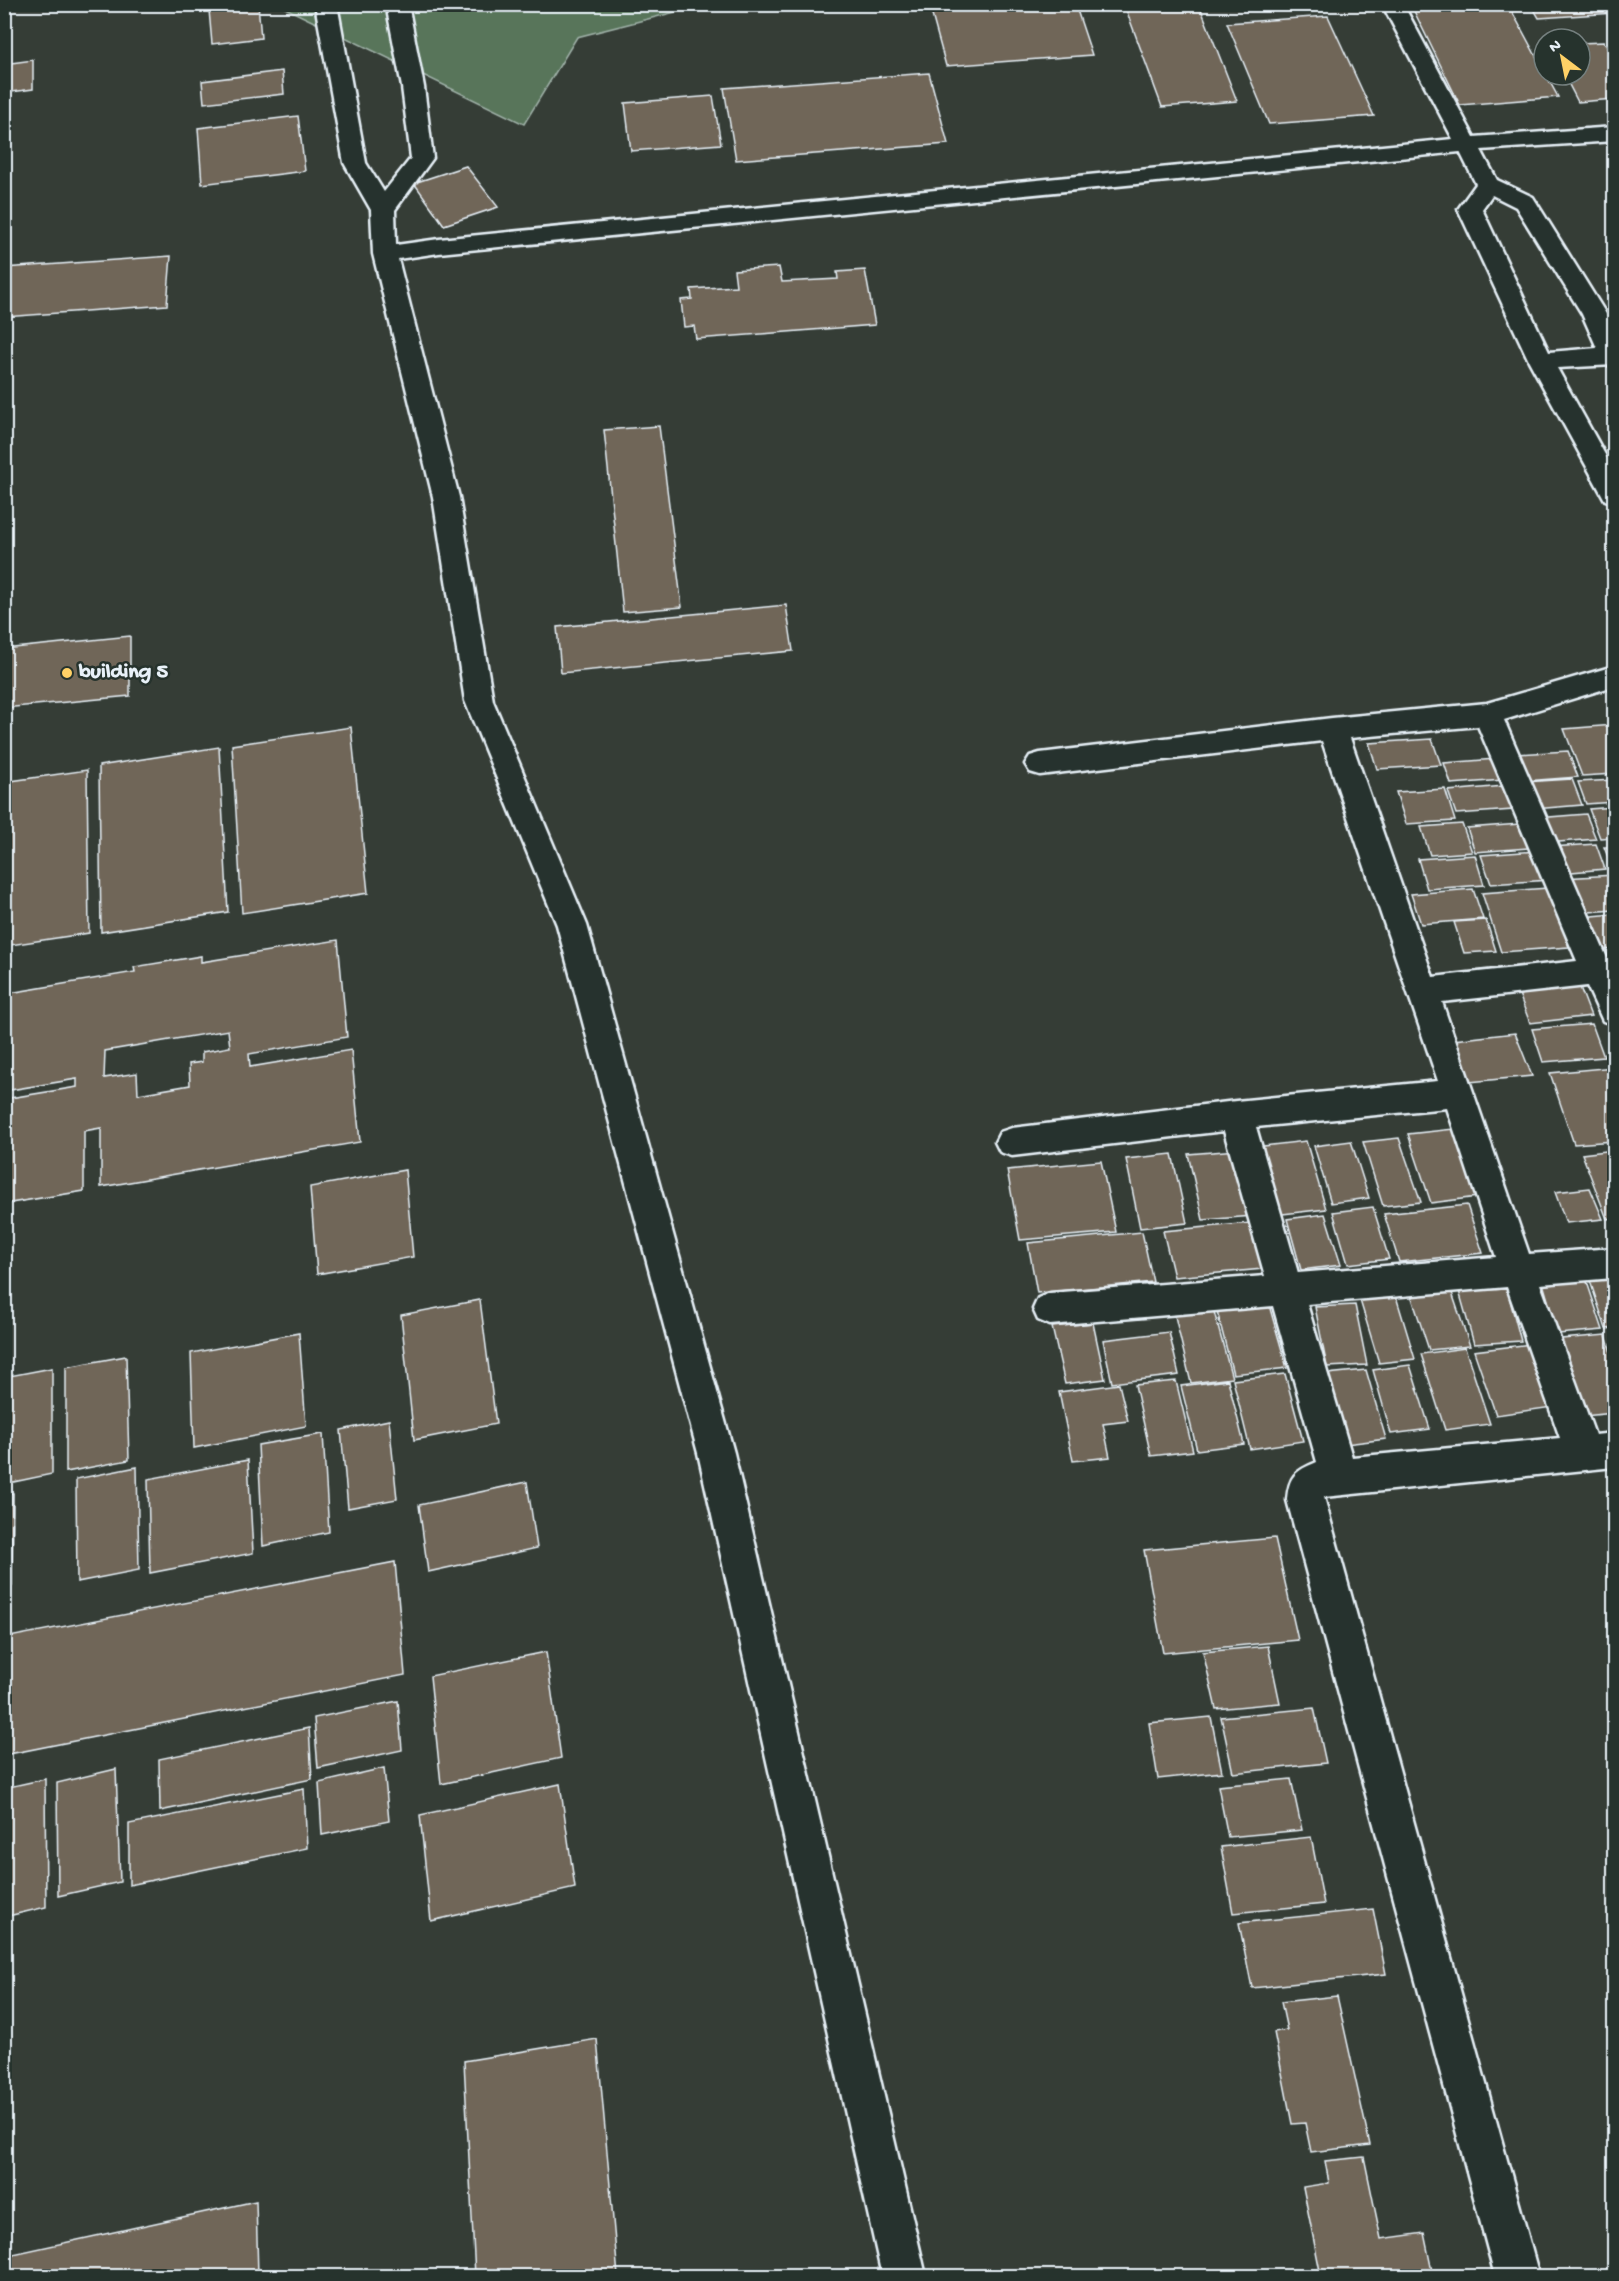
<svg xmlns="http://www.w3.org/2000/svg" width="1619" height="2281" font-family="'Gochi Hand',sans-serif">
  <rect width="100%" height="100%" fill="#353d36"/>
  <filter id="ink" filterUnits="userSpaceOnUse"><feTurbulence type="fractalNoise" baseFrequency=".0167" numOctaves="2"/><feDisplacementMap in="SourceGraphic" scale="12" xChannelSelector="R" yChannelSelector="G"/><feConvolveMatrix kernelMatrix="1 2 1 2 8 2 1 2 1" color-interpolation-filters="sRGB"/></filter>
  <g filter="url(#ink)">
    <path fill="#58745a" stroke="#a0b2a9" stroke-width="1.5" d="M279 5H703L577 37 524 124Z"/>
    <path fill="#706659" stroke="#e8f1f8" stroke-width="1.5" fill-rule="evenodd" d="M258 4 261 38 212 44 209 10Z
      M929 4H1075L1092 55 946 66Z
      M1124 4H1199L1237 101 1162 107Z
      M1485 4H1508L1558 97 1460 105 1413 9Z
      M1531 4H1614V13L1539 18Z
      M1328 16 1374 116 1269 124 1227 23Z
      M1604 42 1614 60V99L1578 102 1564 75H1580V43Z
      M33 60V89L4 93V64Z
      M282 71 284 94 204 103 202 81Z
      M929 73 948 144 736 160 724 88Z
      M713 96 721 144 631 151 625 103Z
      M298 116 305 171 202 184 198 128Z
      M466 166 498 207 444 225 414 183Z
      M171 256 167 305 4 317V268Z
      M779 267 782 282 838 279 837 272 865 270 875 325 696 339 694 326 684 327 681 300 692 299 691 289 736 286 734 270Z
      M659 426 682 607 623 612 604 430Z
      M786 605 793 651 561 673 557 627Z
      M130 636V696L4 708V649Z
      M1614 725V774L1582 776 1564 729Z
      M351 727 368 893 242 913 232 745Z
      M1432 739 1441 765 1377 769 1369 743Z
      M219 747 228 912 101 932 99 766Z
      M1568 751 1578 777 1525 781 1515 754Z
      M1496 759 1503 780 1451 784 1444 763Z
      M87 770 89 933 4 946V782Z
      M1572 779 1582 805 1534 809 1524 782Z
      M1614 780V802L1586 804 1578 782Z
      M1504 786 1513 810 1456 814 1448 791Z
      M1445 789 1455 821 1406 824 1396 792Z
      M1614 807V837L1600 838 1589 809Z
      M1586 814 1596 839 1546 843 1537 818Z
      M1462 824 1472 852 1430 855 1421 827Z
      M1520 824 1528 848 1475 852 1467 828Z
      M1596 844 1605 869 1560 873 1551 847Z
      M1604 847H1614V872Z
      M1538 851 1549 880 1491 884 1481 855Z
      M1475 855 1484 885 1427 889 1418 859Z
      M1614 875V910L1575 913 1563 878Z
      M1548 888 1569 947 1501 952 1482 893Z
      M1473 889 1483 919 1421 924 1411 894Z
      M1614 914V949L1594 951 1581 917Z
      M1486 920 1496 951 1464 953 1454 922Z
      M338 940 347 1037 249 1054 250 1067 351 1050 360 1142 101 1187V1128L84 1131V1191L4 1204V1099L77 1087V1079L4 1091V994L135 972 134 967 201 956V962ZM228 1030 230 1047 202 1052V1062L189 1064 190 1085 138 1094 137 1073 104 1078 105 1051Z
      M1578 982 1591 1016 1530 1023 1517 989Z
      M1592 1024 1604 1057 1543 1062 1532 1029Z
      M1515 1033 1532 1076 1469 1082 1454 1040Z
      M1614 1067V1141L1574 1144 1550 1073Z
      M1454 1129 1477 1197 1431 1203 1408 1134Z
      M1399 1138 1421 1202 1383 1206 1363 1142Z
      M1306 1141 1326 1209 1274 1215 1255 1147Z
      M1351 1141 1369 1198 1331 1203 1314 1146Z
      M1237 1150 1253 1216 1203 1220 1188 1154Z
      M1614 1150V1218L1607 1219 1582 1154Z
      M1172 1154 1187 1223 1140 1228 1126 1159Z
      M1101 1161 1116 1232 1020 1240 1007 1170Z
      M405 1170 413 1257 317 1274 310 1187Z
      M1590 1188 1603 1219 1566 1223 1555 1192Z
      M1467 1205 1483 1253 1399 1262 1384 1214Z
      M1373 1207 1389 1259 1348 1264 1333 1212Z
      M1325 1214 1341 1265 1301 1270 1287 1219Z
      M1251 1223 1263 1269 1174 1277 1163 1231Z
      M1142 1232 1153 1282 1037 1293 1028 1243Z
      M1614 1275V1328L1606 1329 1589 1278Z
      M1585 1276 1603 1330 1558 1334 1542 1280Z
      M1507 1289 1521 1341 1474 1344 1459 1291Z
      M1451 1290 1470 1346 1429 1350 1411 1295Z
      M1395 1293 1415 1359 1379 1363 1359 1297Z
      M480 1300 496 1424 414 1440 401 1315Z
      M1269 1305 1287 1368 1233 1374 1217 1311Z
      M1355 1305 1367 1365 1327 1367 1315 1307Z
      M1213 1308 1232 1378 1191 1383 1174 1312Z
      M1093 1323 1105 1379 1065 1384 1052 1327Z
      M1169 1332 1179 1375 1112 1383 1103 1340Z
      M299 1333 306 1426 194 1448 191 1353Z
      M1606 1335 1614 1363V1413L1574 1417 1550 1340Z
      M1531 1344 1553 1407 1496 1415 1474 1351Z
      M1465 1348 1490 1424 1445 1430 1421 1354Z
      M126 1356 129 1460 66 1472V1367Z
      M1410 1365 1430 1429 1391 1434 1373 1370Z
      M52 1368V1474L4 1484V1377Z
      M1366 1370 1386 1439 1346 1444 1327 1374Z
      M1285 1374 1303 1441 1250 1449 1233 1380Z
      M1228 1380 1244 1444 1197 1450 1181 1386Z
      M1176 1381 1193 1451 1151 1456 1135 1385Z
      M1119 1384 1128 1421 1103 1424 1110 1457 1073 1461 1059 1392Z
      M389 1420 397 1499 348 1508 341 1430Z
      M323 1434 329 1532 263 1546 258 1445Z
      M248 1460 253 1553 150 1573 148 1479Z
      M137 1467 139 1570 77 1582 76 1479Z
      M527 1482 537 1548 428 1572 419 1505Z
      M13 1493 12 1586 4 1587V1494Z
      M1275 1538 1298 1640 1163 1653 1144 1550Z
      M395 1562 405 1675 4 1755V1638Z
      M1268 1646 1280 1703 1216 1709 1203 1652Z
      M546 1652 561 1758 441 1784 430 1676Z
      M398 1701 402 1750 318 1768 314 1718Z
      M1314 1708 1326 1763 1233 1773 1221 1717Z
      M1211 1717 1222 1772 1158 1779 1149 1723Z
      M309 1728 312 1779 160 1811 159 1759Z
      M384 1768 389 1821 322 1835 319 1783Z
      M116 1769 120 1882 58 1896 57 1783Z
      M45 1779 46 1907 4 1917V1788Z
      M1291 1779 1302 1830 1228 1837 1218 1786Z
      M560 1784 575 1888 431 1921 420 1815Z
      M304 1789 307 1848 129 1885V1824Z
      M1311 1837 1324 1904 1233 1913 1221 1847Z
      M1373 1909 1386 1974 1252 1988 1239 1923Z
      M1337 1996 1370 2145 1311 2152 1305 2123 1292 2124 1274 2032 1287 2030 1281 2002Z
      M597 2039 618 2276H475L464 2061Z
      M1364 2157 1381 2239 1424 2233 1433 2276H1321L1303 2187 1329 2183 1325 2161Z
      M256 2201 258 2276H4V2256Z"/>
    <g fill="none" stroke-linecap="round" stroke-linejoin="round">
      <defs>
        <path id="minor" d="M315 4H337L366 163 384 192 411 158 402 87 386 4H408L424 87 433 158 395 210 396 245 439 239 1453 139 1382 4H1403L1474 137 1614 127V141L1481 150 1497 180 1533 197 1606 314 1614 332V365L1557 368 1614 471V503L1605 500 1529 361 1458 209 1476 184 1460 152 439 253 398 259 459 497 493 701 587 925 734 1453 926 2276H882L698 1453 557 925 465 701 433 497 373 254 371 210 344 163ZM1492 195 1516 207 1582 314 1597 348 1549 352 1482 209Z
          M1614 666V686L1504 720 1607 958 1614 957V1025L1603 1021 1587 986 1442 1002 1529 1254 1614 1248V1278L1540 1284 1595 1435 1614 1433V1467L1324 1497 1539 2276H1495L1287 1500C1289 1476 1295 1471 1317 1462L1273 1306 1050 1325 1038 1320 1033 1309 1038 1298 1050 1293 1265 1276 1224 1131 1012 1156 1000 1152 995 1142 1000 1132 1012 1128 1236 1101 1438 1081 1322 741 1040 775 1030 772 1025 764 1030 756 1040 753 1332 718 1487 703ZM1478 726 1577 961 1433 977 1350 738ZM1447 1108 1496 1257 1298 1273 1256 1127ZM1507 1287 1560 1438 1352 1457 1307 1304Z"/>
      </defs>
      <use href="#minor" stroke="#e8f1f8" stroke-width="5"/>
      <use href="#minor" fill="#26332d" fill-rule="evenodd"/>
    </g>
  </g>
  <circle fill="#ffd166" stroke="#26332d" stroke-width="2" cx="67" cy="673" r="6"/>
  <g text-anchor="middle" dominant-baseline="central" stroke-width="5" stroke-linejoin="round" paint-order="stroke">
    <g font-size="22" font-weight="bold" fill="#e8f1f8" stroke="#26332d" text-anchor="start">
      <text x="79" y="673">building 5</text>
    </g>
  </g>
  <rect width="1619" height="2281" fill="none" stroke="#26332d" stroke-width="24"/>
  <rect x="12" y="12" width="1595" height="2257" fill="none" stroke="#e8f1f8" stroke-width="2" filter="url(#ink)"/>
  <g transform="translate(1562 57) rotate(328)"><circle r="28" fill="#26332d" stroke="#747f7e" stroke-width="1.5"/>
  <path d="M0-4.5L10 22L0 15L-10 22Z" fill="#ffd166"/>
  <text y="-9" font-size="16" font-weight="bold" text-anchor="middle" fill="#e8f1f8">N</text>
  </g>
</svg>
